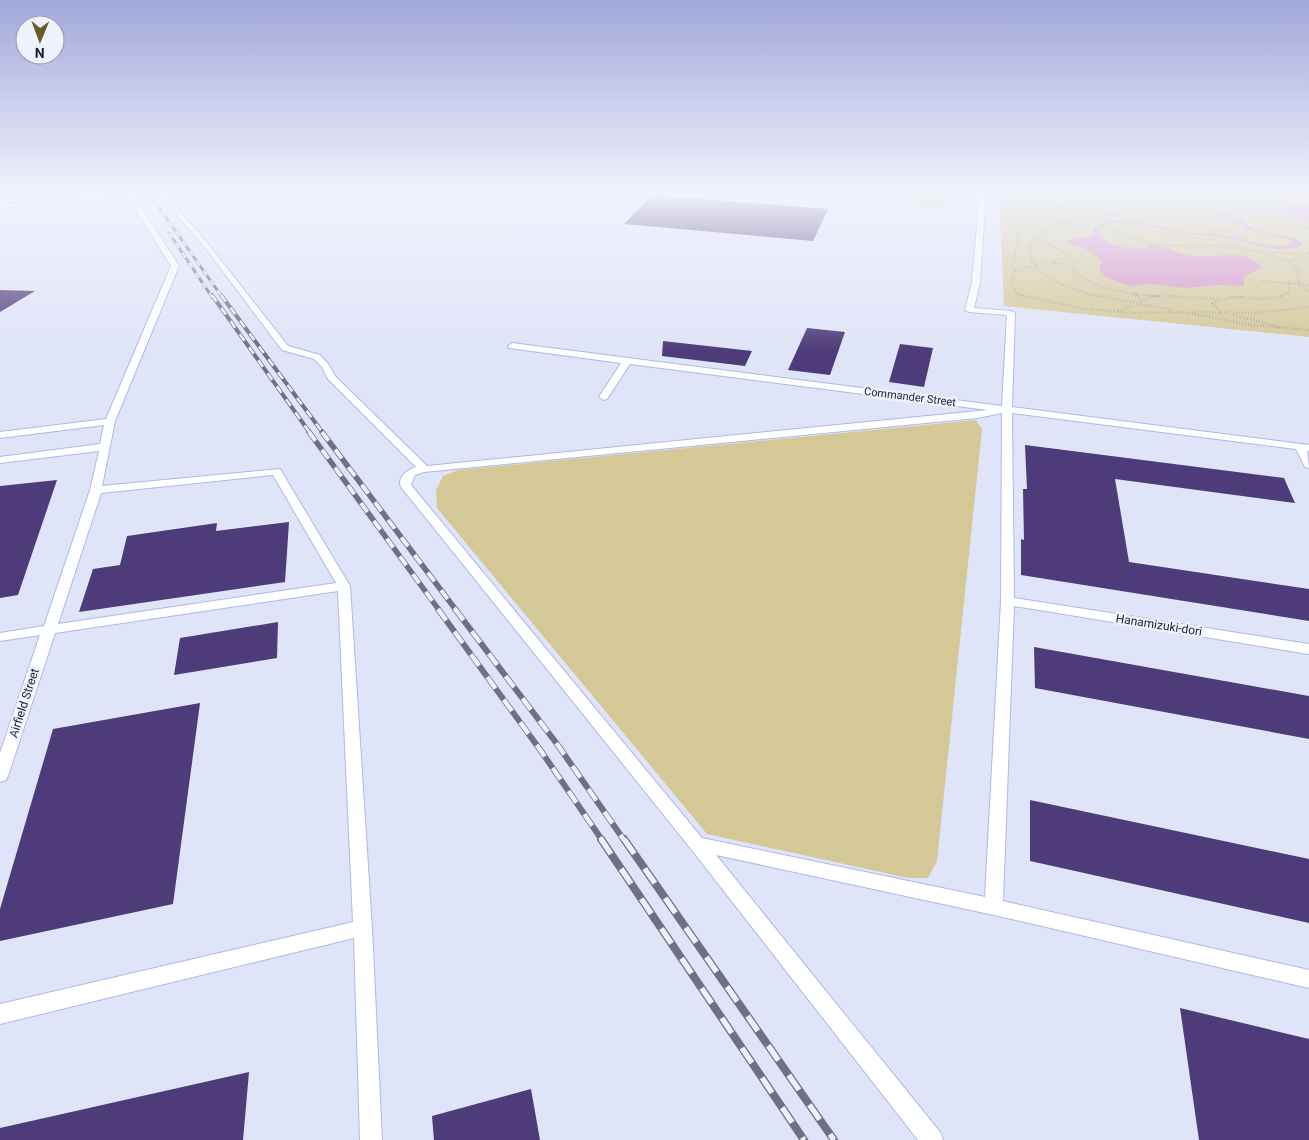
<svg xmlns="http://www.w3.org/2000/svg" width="1309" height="1140" font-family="Roboto,sans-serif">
  <rect width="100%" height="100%" fill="#dfe4f8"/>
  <path fill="#d4c897" d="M735 192H946L942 208Z
    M999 192H1309V337L1004 306Z
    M976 420 982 429 937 861 928 878H908L707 834 437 508 436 490 443 476 459 470Z"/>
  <path fill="#d694c6" d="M1293 206 1309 207V222C1301 220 1294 216 1287 213 1271 208 1237 206 1220 209L1218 211 1244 222 1257 231 1293 238 1302 243 1301 246C1280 255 1254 243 1233 239 1215 236 1197 235 1179 233 1159 230 1114 212 1098 231 1104 249 1130 248 1147 248L1148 245C1154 246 1162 246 1167 248 1175 251 1184 255 1193 256 1214 259 1248 247 1262 268L1244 276V285L1242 286 1218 285 1186 288 1150 284 1131 286 1110 279 1104 275 1099 269 1102 261 1088 250 1065 242C1074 236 1085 239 1094 235V229C1111 210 1158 227 1179 231 1199 234 1218 234 1237 238 1251 241 1281 252 1293 242L1285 238 1249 230 1236 221 1217 214 1215 209 1229 207 1271 210Z"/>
  <path fill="#4e3b79" d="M652 195 828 209 813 241 624 224Z
    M0 290 35 291 0 312Z
    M807 328 845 332 830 375 788 370Z
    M663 341 752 351 745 366 662 356Z
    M900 344 933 348 924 387 889 382Z
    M1025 445 1284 478 1295 503 1115 479 1129 562 1309 589V621L1021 575V539L1024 540 1023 489H1027Z
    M57 480 18 595 0 598V486Z
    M289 522 285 582 79 612 93 569 120 565 127 536 217 523 216 531Z
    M278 622 277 658 174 675 180 638Z
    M1034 647 1309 696V739L1035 688Z
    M200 703 173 904 0 941V909L53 729Z
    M1030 800 1309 859V923L1030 861Z
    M1180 1008 1309 1039V1140H1199Z
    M249 1072 243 1140H0V1128Z
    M531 1089 540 1140H434L432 1116Z"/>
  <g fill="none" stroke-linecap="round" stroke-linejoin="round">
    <defs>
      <path id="lane" d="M26 192H49L0 197V193Z
        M125 192H131L133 194 179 266 115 421 102 486 280 469 350 586 372 928 382 1140H360L354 938 0 1024V1004L353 922 338 591 55 633 8 776 6 780 0 782V753L40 635 0 641V633L44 626 90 490 99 451 0 463V457L100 444 104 425 0 438V432L106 419 171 266 128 197 0 208V204L126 194ZM273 475 336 583 58 624 101 493Z
        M157 192H163L208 244 288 346 320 355 329 365 335 376 427 466 988 410 630 364 607 399 604 400 599 397 621 363 509 348 508 346 512 343 1002 406 1007 315 969 312 965 310 972 282 980 192H986L980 282 974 308 1011 311 1015 313 1012 407 1309 445V451H1307L1309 468 1305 467 1296 449 1012 413 1014 598 1309 644V654L1014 606 1003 901 1309 970V988L994 915 716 855 940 1132 943 1140H918L691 849 401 487C397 477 407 470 416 467L328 379 322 367 314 359 282 350 204 246ZM1002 413 1001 601 985 897 702 838 411 485 415 475 424 472 977 418Z"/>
    </defs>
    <use href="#lane" stroke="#aeb8e9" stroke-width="2"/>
    <path stroke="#83879a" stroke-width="2" stroke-dasharray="0.5 2" stroke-linecap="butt" d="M1017 192 1024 205 1015 219 1018 239 1013 266 1015 271 1011 283 1018 295 1026 297
      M1035 192C1048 199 1066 205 1061 223L1041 234 1029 245C1030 250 1030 256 1032 260 1041 280 1080 292 1099 297
      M1063 192 1089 202 1136 226 1168 234 1215 240 1221 245
      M1207 192C1238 211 1275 214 1309 228
      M1247 192 1256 199 1281 203
      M1299 192 1297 193 1309 199
      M1306 196 1304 193 1308 192
      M1024 205 1040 208
      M1076 208 1111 215
      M1249 209 1278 212 1309 223
      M1265 209 1290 204 1309 206
      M1021 213 1045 208H1073L1088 201
      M1233 214 1245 217
      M1213 216 1234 222 1239 226 1236 229 1213 232 1215 240
      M1222 218 1233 214 1228 210 1238 209
      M1061 223 1117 232 1145 242 1164 245 1228 246 1262 252 1301 254
      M1034 239C1048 243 1060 249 1071 258 1074 290 1136 294 1161 297
      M1309 253 1301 254 1290 262 1297 270 1300 285 1309 292
      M1268 254 1290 261
      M1053 262 1068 256
      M1035 264 1057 263 1072 267
      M1015 271 1026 267H1037
      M1263 281 1309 285
      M1134 294 1137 297
      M1153 297 1156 296
      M1230 297H1244
      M1280 297 1289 292 1288 283"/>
    <path stroke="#83879a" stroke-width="2.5" stroke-dasharray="0.5 2.5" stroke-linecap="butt" d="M1020 295 1079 308 1129 313 1184 312 1251 325 1309 330
      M1095 295 1172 310
      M1136 295 1143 301
      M1147 295 1219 299
      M1137 305 1145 299 1156 296
      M1118 311 1133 305
      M1194 312 1255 313 1309 307
      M1221 313 1213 304C1235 290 1259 305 1283 295
      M1233 315 1280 327"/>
    <use href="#lane" fill="#fff" fill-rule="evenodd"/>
    <defs>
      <path id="rail-far4" d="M148 192 222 297
        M169 233 212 297"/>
      <path id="rail-far3" d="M212 295 310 433
        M221 295 323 433"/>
      <path id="rail-far2" d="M309 432 439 610
        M322 432 456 610"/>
      <path id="rail-far1" d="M438 609 541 751 602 840
        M455 609 557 744 624 840"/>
      <path id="rail" d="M601 839 804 1140
        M624 839 834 1140"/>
    </defs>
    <use href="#rail-far4" stroke="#6e7185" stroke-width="3"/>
    <use href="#rail-far3" stroke="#6e7185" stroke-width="4"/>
    <use href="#rail-far2" stroke="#6e7185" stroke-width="5.5"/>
    <use href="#rail-far1" stroke="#6e7185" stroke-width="6"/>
    <use href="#rail" stroke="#6e7185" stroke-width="8"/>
    <use href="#rail-far4" stroke="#eff1fc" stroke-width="2" stroke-dasharray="6" stroke-linecap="butt"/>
    <use href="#rail-far3" stroke="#eff1fc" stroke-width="2.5" stroke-dasharray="8" stroke-linecap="butt"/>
    <use href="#rail-far2" stroke="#eff1fc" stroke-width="4" stroke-dasharray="11" stroke-linecap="butt"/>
    <use href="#rail-far1" stroke="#eff1fc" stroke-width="4.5" stroke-dasharray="14" stroke-linecap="butt"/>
    <use href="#rail" stroke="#eff1fc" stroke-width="5.5" stroke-dasharray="18" stroke-linecap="butt"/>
  </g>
  <linearGradient id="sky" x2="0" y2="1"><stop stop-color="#a1a7da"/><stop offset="0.55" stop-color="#f1f3fc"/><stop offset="1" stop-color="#f1f3fc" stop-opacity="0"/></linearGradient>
  <rect width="1309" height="351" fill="url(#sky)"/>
  <g text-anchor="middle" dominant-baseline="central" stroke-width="5" stroke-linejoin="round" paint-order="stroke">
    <g font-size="11" fill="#1d2033" stroke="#eff1fc">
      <text transform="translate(910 397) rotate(7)">Commander Street</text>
    </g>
    <g font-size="12" fill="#1d2033" stroke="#eff1fc">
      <text transform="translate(1159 625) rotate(9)">Hanamizuki-dori</text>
      <text transform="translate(24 703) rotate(-72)">Airfield Street</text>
    </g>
  </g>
  <g transform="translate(40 40) rotate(181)"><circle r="24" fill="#eff1fc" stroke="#9b9dac"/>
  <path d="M0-4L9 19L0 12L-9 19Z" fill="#675b28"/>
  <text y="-8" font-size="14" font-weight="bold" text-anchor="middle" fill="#1d2033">N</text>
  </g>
</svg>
